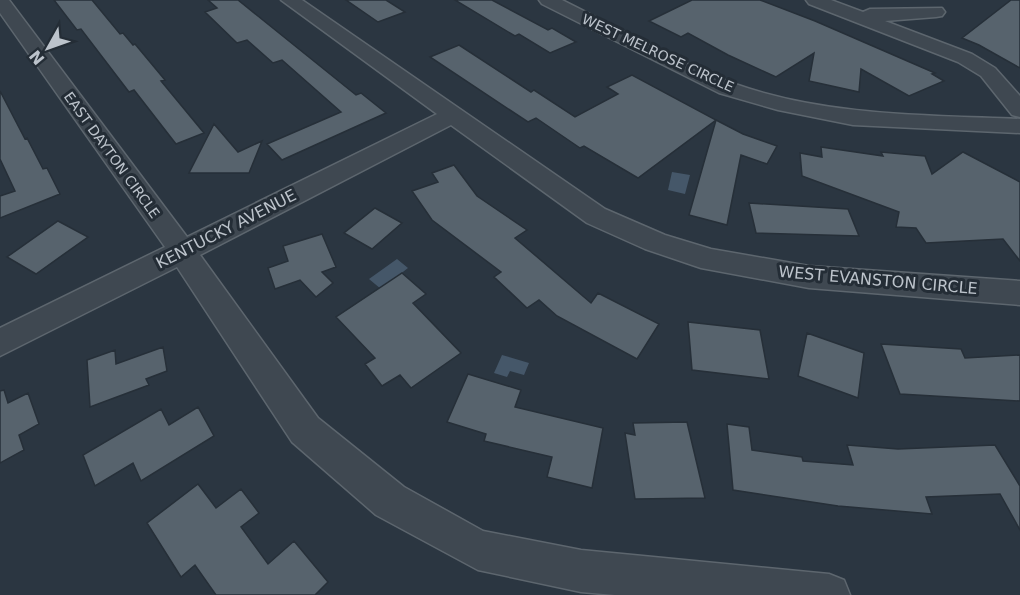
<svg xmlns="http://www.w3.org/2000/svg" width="1020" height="595" font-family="'DejaVu Sans',sans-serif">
  <rect width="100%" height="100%" fill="#2b3641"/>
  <path fill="#455769" d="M672 172 690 175 685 194 668 190Z
    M397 259 408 268 381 289 369 279Z
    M502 355 529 363 524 375 510 371 507 377 494 373Z"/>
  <path fill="#57636d" stroke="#262f38" stroke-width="1.5" d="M54 0H92L120 34 123 33 133 45 135 44 165 80 161 81 204 133 176 144 134 90 129 92 81 29 77 30Z
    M208 0H238L356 95 361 93 386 113 282 160 267 144 341 112 282 60 273 63 247 40 237 43 205 12 217 8Z
    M346 0H386L405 12 378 22Z
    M455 0H492L548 30 552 28 576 42 550 53 519 34 515 36Z
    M692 0H760L815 21 935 73 932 74 944 81 909 96 861 69 859 92 809 81 814 53 776 77 728 55 688 33 681 37 649 21Z
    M1011 0H1020V68L979 45 962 38Z
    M459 45 531 92 534 90 575 117 618 94 607 87 632 75 716 120 638 178 584 146 580 148 536 118 528 122 430 57Z
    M0 91 25 139 27 138 43 169 47 168 60 194 0 218V196L15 191 0 159Z
    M716 120 743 134 777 146 767 164 741 155 727 225 689 215Z
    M214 124 238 152 262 141 249 173H189Z
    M821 147 883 156 881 152 925 156 932 174 963 152 1020 182V261L1003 239 926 243 916 228 896 227 899 212 802 176 800 153 822 157Z
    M454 165 477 196 527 230 515 238 591 303 598 293 659 324 637 359 557 316 539 300 527 308 494 277 501 272 432 220 412 191 438 182 432 173Z
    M749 203 848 209 859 236 756 233Z
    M375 208 402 223 372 249 344 233Z
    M58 221 88 237 36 274 7 257Z
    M322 234 336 267 322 272 333 283 316 297 300 280 275 289 268 268 288 261 283 246Z
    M402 273 426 294 413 303 461 353 411 388 400 375 382 386 365 364 375 358 336 317Z
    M688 322 760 330 769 379 692 370Z
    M807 333 864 353 858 398 798 376Z
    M881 344 961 349 965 358 1020 355V401L900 394Z
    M163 347 167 371 146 379 149 385 90 407 87 360 115 350 116 364Z
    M468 374 521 390 515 407 603 428 592 488 547 477 552 457 484 441 486 434 447 422Z
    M4 390 8 403 28 393 39 424 19 435 24 450 0 463V391Z
    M198 407 214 436 141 481 133 463 95 486 83 455 161 409 169 425Z
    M687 422 705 498 635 499 625 433 635 435 633 423Z
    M727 424 749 427 752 450 802 457 803 461 853 465 847 445 898 449 995 445 1020 486V530L1000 494 926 497 932 514 838 506 733 490Z
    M198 484 216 508 241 489 259 513 241 527 268 564 294 541 328 582 315 595H216L195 565 181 577 147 523Z"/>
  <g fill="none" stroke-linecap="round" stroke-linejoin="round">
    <defs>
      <path id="street" d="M0 0H9L187 237 437 114 281 0H302L605 209 665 235 711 249 809 266 1020 281V305L809 288 701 268 645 249 587 223 451 125 200 255 318 418 404 487 483 531 581 550 829 574 844 580 850 595H615L581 592 478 570 376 515 292 442 177 267 0 356V328L165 247 0 13Z
        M539 0H562C617 27 678 63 735 84 826 116 924 115 1020 119V133L853 125 778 110 719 93 542 4Z
        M806 0H831L863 12 870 9 942 8 945 12 942 16 936 17 885 21 972 54 995 68 1020 96V117L1012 115 981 76 958 62 809 4Z"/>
    </defs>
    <use href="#street" stroke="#5d666e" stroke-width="3"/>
    <use href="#street" fill="#3f4851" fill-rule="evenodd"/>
  </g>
  <g text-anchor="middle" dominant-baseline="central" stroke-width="6" stroke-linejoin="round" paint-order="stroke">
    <g font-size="14" fill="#bcc3cb" stroke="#242d36">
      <text transform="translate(658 53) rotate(25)">WEST MELROSE CIRCLE</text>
      <text transform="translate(112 155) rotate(54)">EAST DAYTON CIRCLE</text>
    </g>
    <g font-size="16" fill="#bcc3cb" stroke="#242d36">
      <text transform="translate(226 229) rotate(-27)">KENTUCKY AVENUE</text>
      <text transform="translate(878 280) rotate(5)">WEST EVANSTON CIRCLE</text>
    </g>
  </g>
  <g transform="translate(48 48) rotate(230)" stroke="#242d36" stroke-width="4.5" paint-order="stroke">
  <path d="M0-4.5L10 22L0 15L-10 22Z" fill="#bcc3cb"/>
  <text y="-9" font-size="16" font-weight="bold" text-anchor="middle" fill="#bcc3cb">N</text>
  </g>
</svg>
